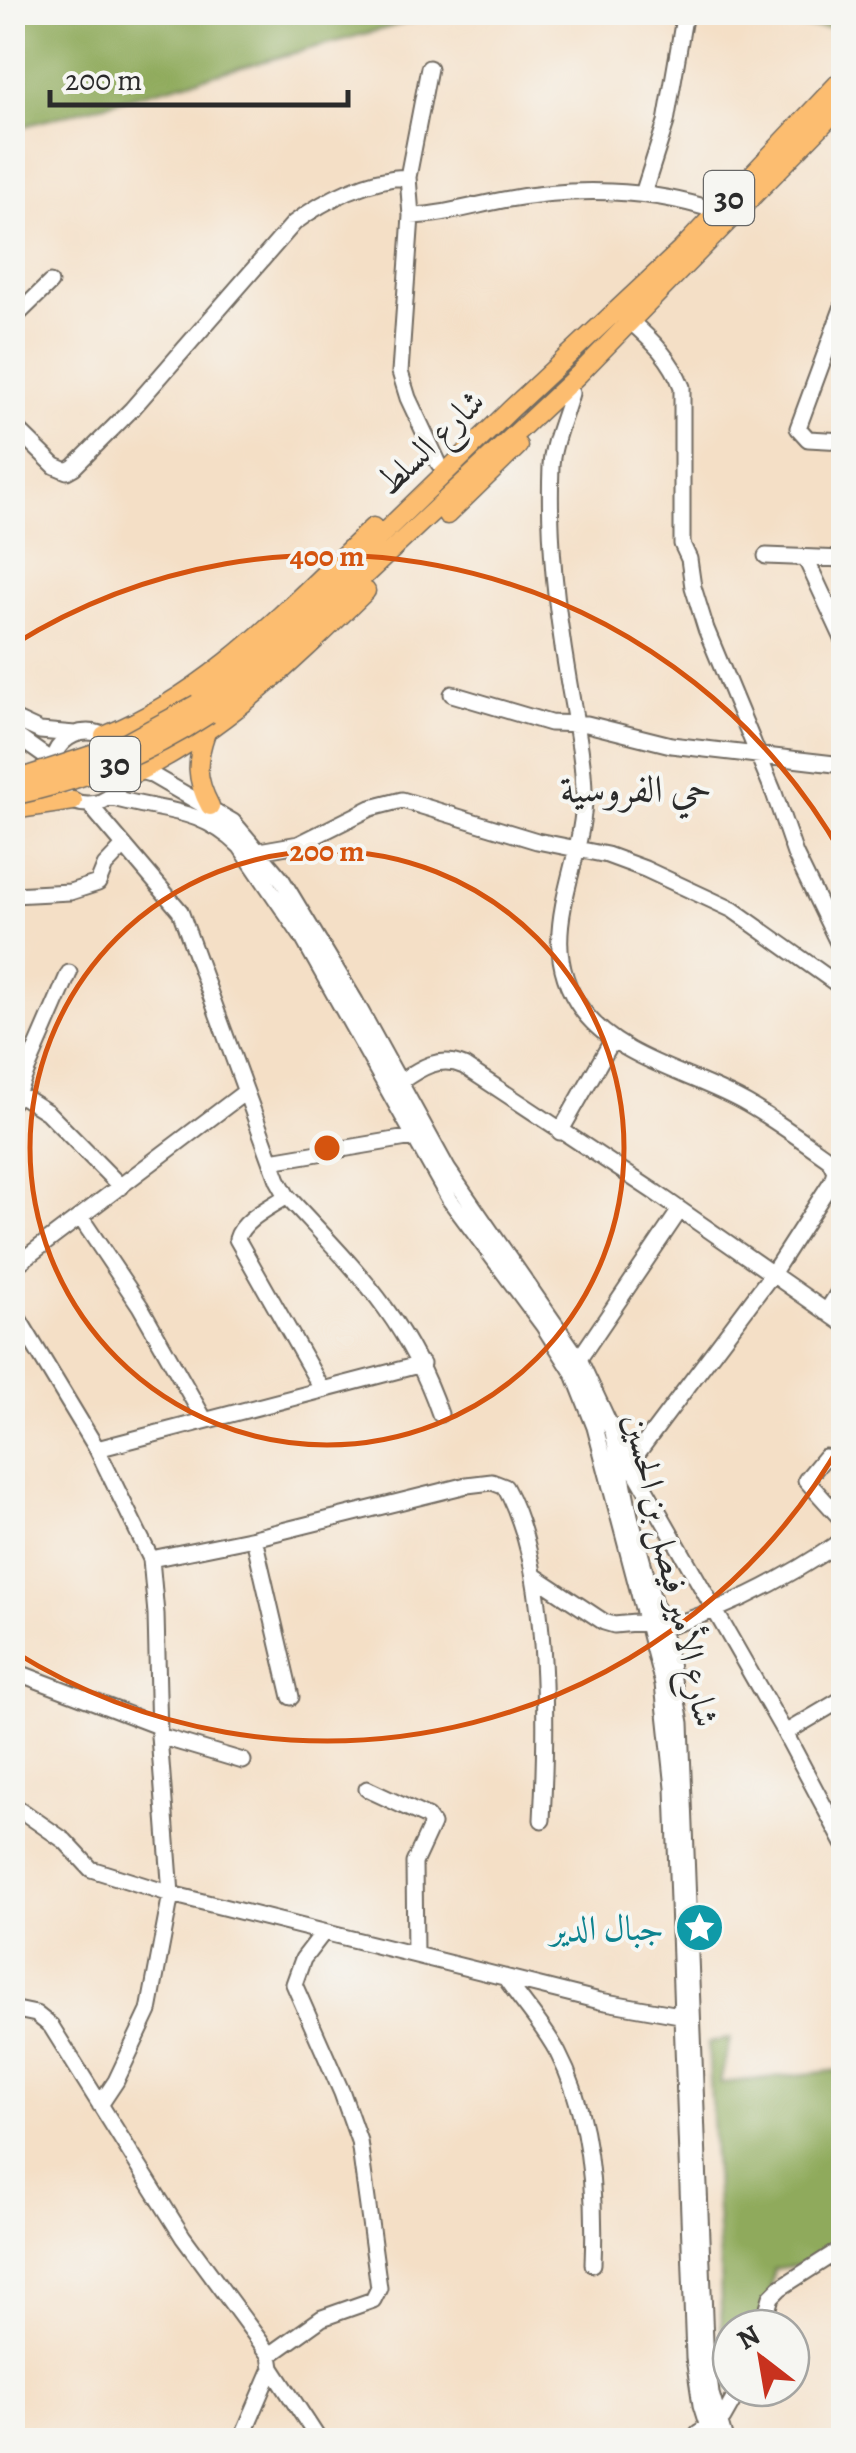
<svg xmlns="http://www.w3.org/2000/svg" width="856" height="2453" font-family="Alegreya,Amiri,serif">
  <rect width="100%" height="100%" fill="#f6f6f2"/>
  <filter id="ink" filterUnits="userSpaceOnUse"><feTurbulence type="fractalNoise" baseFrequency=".01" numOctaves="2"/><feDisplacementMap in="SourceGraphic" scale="20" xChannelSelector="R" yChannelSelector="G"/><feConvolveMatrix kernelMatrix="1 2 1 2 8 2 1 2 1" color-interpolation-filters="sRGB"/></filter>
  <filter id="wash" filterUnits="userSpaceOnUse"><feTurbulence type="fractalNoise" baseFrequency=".0048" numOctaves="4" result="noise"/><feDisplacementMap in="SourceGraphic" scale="40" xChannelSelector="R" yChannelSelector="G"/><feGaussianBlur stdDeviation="2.25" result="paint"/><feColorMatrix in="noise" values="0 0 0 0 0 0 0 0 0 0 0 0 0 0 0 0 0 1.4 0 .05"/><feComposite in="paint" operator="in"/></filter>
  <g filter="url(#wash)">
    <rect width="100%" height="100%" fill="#f4dfc6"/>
    <path fill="#8faa5c" stroke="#5d6a44" stroke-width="2.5" d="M13 12H442V13L13 129Z
      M680 13H835L832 28 696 23Z
      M730 2039 720 2083 843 2070V2259L774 2269 764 2328H731V2388L742 2389 723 2388 720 2268 708 2043Z"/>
  </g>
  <g filter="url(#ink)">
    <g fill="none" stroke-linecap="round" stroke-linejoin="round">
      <defs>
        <path id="minor" d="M408 177 429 68
          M643 194 666 122 685 12
          M411 216 400 372 408 398 439 464
          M844 303 798 428 808 439 844 441
          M12 320 50 283
          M630 321C653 341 671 359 682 387V544L689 559 693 587 706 629 774 793 795 854 844 955
          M571 393C565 416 552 443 551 466 548 538 556 607 568 678 574 715 583 753 584 791 586 867 529 939 583 1011 621 1061 694 1073 747 1104 775 1120 802 1140 829 1159L835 1171 832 1181 772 1274 630 1463
          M12 424 55 466 67 471 74 467 132 409 294 223C326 199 368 178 408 177L411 216C443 215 472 206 503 200 573 187 648 188 717 211
          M766 556 844 559
          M806 559 844 641
          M452 694 550 723 587 724 671 745 843 765
          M12 718 40 731 75 734
          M52 768a36 36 0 1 1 72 0a36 36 0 1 1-72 0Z
          M12 733 53 762
          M133 769 150 774 233 822 282 880 355 1001 448 1170 579 1359 613 1432 630 1516 669 1658 681 1723 705 2342 711 2394 725 2440
          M110 797C162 813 197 805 240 846L303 938 450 1200 543 1325 574 1374 595 1427 663 1684 674 1788 694 2358 701 2405 712 2440
          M89 804 180 911 278 1180 287 1196C355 1270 406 1316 440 1414
          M259 851 299 844 371 808 402 800 537 841 607 855 645 869 733 910 844 989
          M12 895 70 892 98 883 105 866 124 846
          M400 1082C420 1068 440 1055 464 1066L656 1193 844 1324
          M17 1093 69 973
          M12 1102 17 1093 47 1112 121 1187
          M560 1132 612 1041
          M271 1161 419 1136
          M287 1196C271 1207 242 1220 237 1239L322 1389
          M81 1218 140 1306 204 1419
          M12 1268 245 1092
          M12 1308 97 1449 151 1559 156 1614 159 1736 171 1894 600 2001 691 2017
          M826 1312 844 1284
          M579 1359 680 1210
          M97 1449 422 1364
          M626 1455 785 1733 844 1844
          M825 1457 806 1480 844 1522
          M254 1538 291 1697
          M151 1559 254 1538 467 1485 492 1482 505 1487C550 1568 547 1728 542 1820
          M536 1577 604 1622 614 1625 646 1622
          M662 1628C727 1610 789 1577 844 1539
          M24 1675 158 1726
          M785 1733 844 1698
          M159 1736 243 1761
          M367 1789 427 1817 432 1824 414 1863 415 1954
          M12 1804 65 1841 91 1869 171 1894 149 2011 116 2081 100 2105
          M505 1977C522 2003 544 2026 558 2053 591 2116 596 2194 593 2264
          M12 2009 36 2014 51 2026 183 2237 270 2355 272 2368 319 2440
          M762 2328 771 2297 780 2288 844 2247
          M270 2355 322 2318 373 2300 379 2288 359 2141 342 2093 294 1984 303 1959 323 1933
          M241 2440 272 2368
          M695 2440 698 2433 723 2418 740 2388"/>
        <path id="major" d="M447 515 518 446
          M197 704 266 647 511 409 681 250 844 77
          M209 714 279 656 579 374 844 103
          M206 732C196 761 195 778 210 806
          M104 736C212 692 289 606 373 527
          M123 779C218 736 292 663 366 591
          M12 810 73 801"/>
      </defs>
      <use href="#minor" stroke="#716a61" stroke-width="19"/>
      <use href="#major" stroke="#716a61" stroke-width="21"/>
      <use href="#minor" stroke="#fff" stroke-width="15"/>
      <use href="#major" stroke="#fcbd6f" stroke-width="18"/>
      <defs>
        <path id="major-bridge" d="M12 781 122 745 197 704
          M12 796C82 781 150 753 209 714"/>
      </defs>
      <use href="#major-bridge" stroke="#716a61" stroke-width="21" stroke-linecap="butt"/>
      <use href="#major-bridge" stroke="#fcbd6f" stroke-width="18"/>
    </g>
  </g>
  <g fill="none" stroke="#d5540f" stroke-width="5">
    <circle cx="327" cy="1148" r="297"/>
    <path d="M843 1440A593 593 0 0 1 13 1651M13 645A593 593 0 0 1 843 856"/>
  </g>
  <defs>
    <symbol id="sight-disc" viewBox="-11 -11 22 22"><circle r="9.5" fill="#0f9aa8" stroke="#f6f6f2"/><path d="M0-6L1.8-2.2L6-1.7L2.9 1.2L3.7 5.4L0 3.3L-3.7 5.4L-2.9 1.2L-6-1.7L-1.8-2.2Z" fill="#fff"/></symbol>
  </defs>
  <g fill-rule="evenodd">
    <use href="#sight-disc" x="672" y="1900" width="55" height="55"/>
  </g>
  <g text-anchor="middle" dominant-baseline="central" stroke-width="8" stroke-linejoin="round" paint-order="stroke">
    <g fill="#f6f6f2" stroke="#686867" stroke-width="2.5">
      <rect x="704" y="171" width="50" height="54" rx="8"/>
      <rect x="90" y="737" width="50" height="54" rx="8"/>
    </g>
    <g font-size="32" font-weight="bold" fill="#2b2b2b">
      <text x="729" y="198">30</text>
      <text x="115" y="764">30</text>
    </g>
    <g font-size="35" fill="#2b2b2b" stroke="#f6f6f2">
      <text transform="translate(430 442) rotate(-44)">شارع السلط</text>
      <text transform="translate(672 1570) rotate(77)">شارع الأمير فيصل بن الحسين</text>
    </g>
    <g font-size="35" fill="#0d838f" stroke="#f6f6f2" text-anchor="end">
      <text x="664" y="1928">جبال الدير</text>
    </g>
    <g font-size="38" fill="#2b2b2b" stroke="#f6f6f2">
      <text x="636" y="789">حي الفروسية</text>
    </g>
  </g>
  <circle cx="327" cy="1148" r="15" fill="#d5540f" stroke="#f6f6f2" stroke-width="5"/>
  <g font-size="30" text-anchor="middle" font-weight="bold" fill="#d5540f" stroke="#f6f6f2" stroke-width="8" stroke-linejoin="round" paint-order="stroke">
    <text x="327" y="566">400 m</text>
    <text x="327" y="861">200 m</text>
  </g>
  <rect width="856" height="2453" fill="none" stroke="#f6f6f2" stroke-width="50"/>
  <g transform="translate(761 2358) rotate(329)"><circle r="48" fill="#f6f6f2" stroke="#a5a5a2" stroke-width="2.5"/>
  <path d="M0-8L18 38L0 25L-18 38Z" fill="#c8321e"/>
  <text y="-15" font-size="28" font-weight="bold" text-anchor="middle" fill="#2b2b2b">N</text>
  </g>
  <path d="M50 90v15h298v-15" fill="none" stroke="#2b2b2b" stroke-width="5"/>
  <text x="65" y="90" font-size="30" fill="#2b2b2b" stroke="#f6f6f2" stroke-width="8" paint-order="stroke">200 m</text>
</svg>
